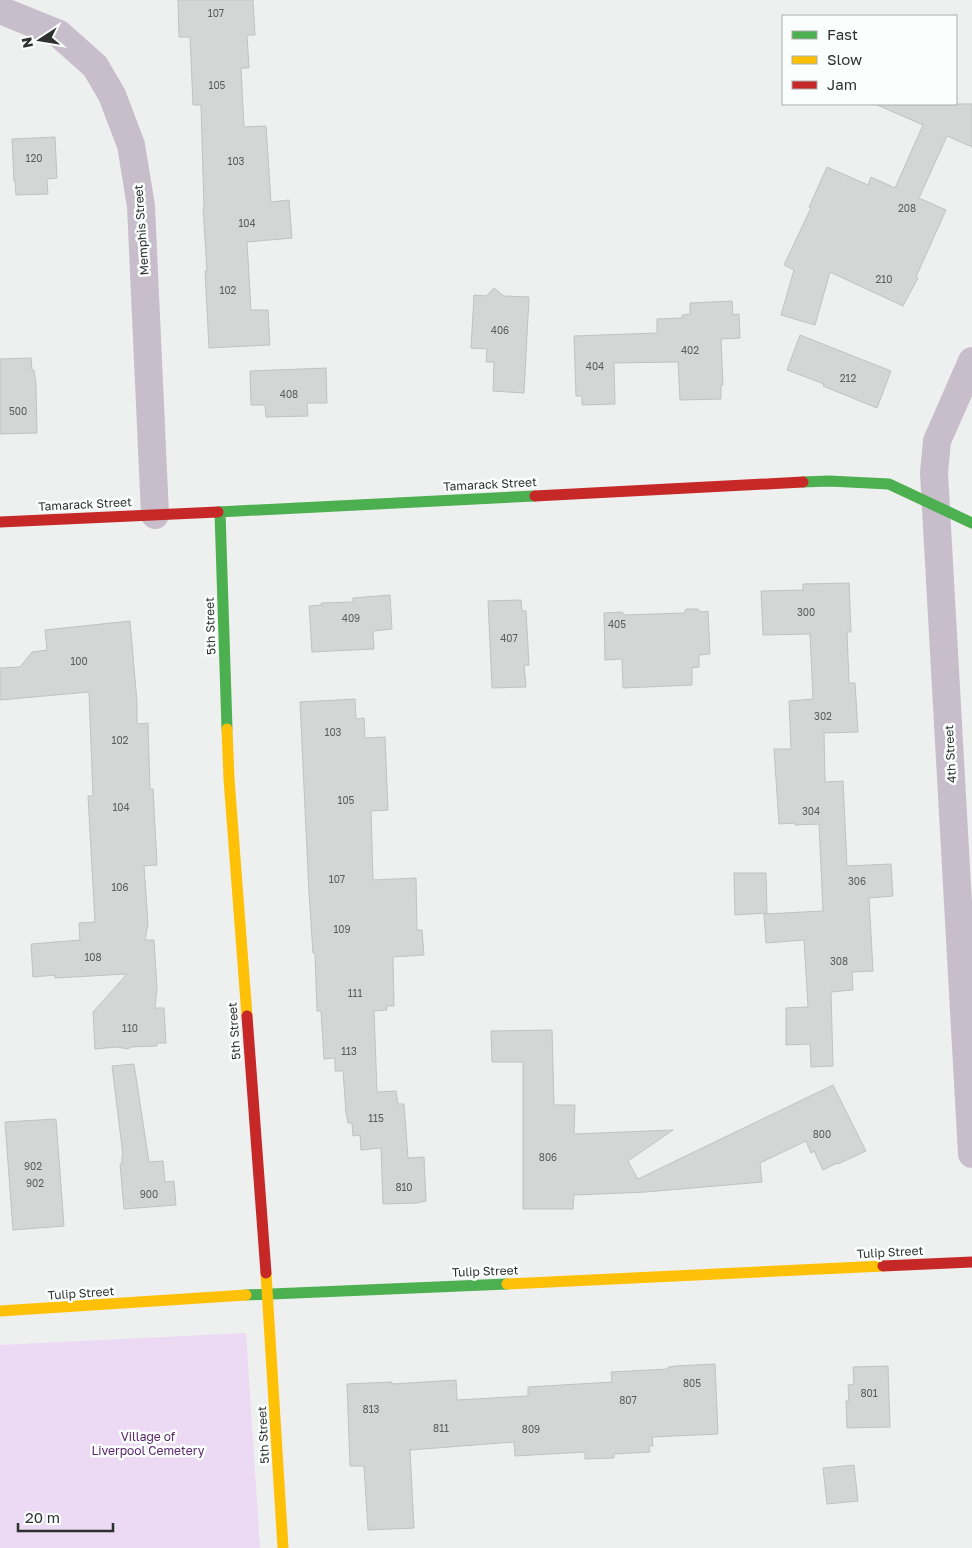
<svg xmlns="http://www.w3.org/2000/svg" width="972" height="1548" font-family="'Golos Text',sans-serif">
  <rect width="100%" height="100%" fill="#eeefef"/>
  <path fill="#ecd9f3" d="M246 1333 260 1548H0V1345Z"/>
  <path fill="#d4d5d5" stroke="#c1c2c2" d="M178 0H253L255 35H247L249 68H241L244 127 266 126 271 202 289 200 292 238 247 242 251 310H268L270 345 209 348 205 271H207L203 208H204L201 105H193L190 37H179Z
    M875 104H972V147L947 136 919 198 946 210 916 277 918 278 903 306 830 272 815 325 781 315 794 270 784 265 811 208 809 207 827 167 868 185 871 177 895 188 923 125Z
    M55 137 57 178 47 179 48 194 16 195 15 181H14L12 139Z
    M494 288 504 296 529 297 524 393 493 391 494 362H486L487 349 471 348 474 295 486 296Z
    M732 301 733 315 739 314 740 338 721 339 723 385H721V399L680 400 678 362 614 363 615 404 582 405V396H576L574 336 657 333V319L682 318V315L690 314V303Z
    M800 335 891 371 877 408 823 386 824 384 787 370Z
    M31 358 32 370H34L36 384 37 433 0 434V359Z
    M326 368 327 403H307L308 416 266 417 265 405H251L250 371Z
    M849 583 851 632H847L849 683H855L858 732 824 733 825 782 843 781 847 866 891 864 893 896 869 898 873 971 852 972 853 990 831 992 833 1066 811 1067 810 1044 786 1045V1008L808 1007 804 940 766 943 764 914 823 911 819 824 795 825V823L779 824 774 749H791L789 701 813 699 810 634 763 635 761 591 803 590V584Z
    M390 595 392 629 373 631 374 649 312 652 309 606 322 605 321 603 353 602V598Z
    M521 600 522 611H526L529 665H524L526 687 492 688 488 601Z
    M686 609H698L701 612 708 611 710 654 699 655V667L692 668V685L623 688 622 659 605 660 604 613 622 612 625 615 684 613Z
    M130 621 137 702V724L148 723 150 789H153L157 865 144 866 148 924 145 940H154L157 989 155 1008H164L166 1043H157V1046L131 1047 128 1049 117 1047 95 1049 93 1012 127 974 55 978V975L33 977 31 944 80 940 79 923 95 922 88 796H93L89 692 0 700V668L20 667 32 652 47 650 45 630Z
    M355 699 356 719 364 718 365 738 385 737 388 810 371 811 373 880 416 878 417 930H422L424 955 393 957 394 1006H386L387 1010 374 1011 377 1092 396 1091 398 1104H404L408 1158 424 1157 426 1201 417 1203 383 1204 381 1148 361 1150 360 1135 353 1136 352 1123H348L346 1113 343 1071H335V1058L324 1059 321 1011H317L315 953H313L309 893 300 702Z
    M734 873H766L767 913 735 915Z
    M552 1030 554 1105H575L574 1134 673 1130 628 1161 638 1179 833 1085 866 1151 838 1164 837 1163 823 1170 814 1151 811 1153 806 1141 760 1163 762 1182 646 1192 574 1195 573 1209H523V1062H492L491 1031Z
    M134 1064 149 1162 163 1161 165 1182 174 1181 176 1205 124 1209 120 1164H122V1155H123L112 1066Z
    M56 1119 64 1226 13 1230 5 1122Z
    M715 1364 718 1434 652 1437 653 1446H649L650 1452 614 1454V1458L585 1459V1452L515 1456 514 1442 410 1450 414 1528 368 1530 364 1466H350L347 1384 392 1382V1384L456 1380 457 1400 528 1396V1387L612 1382 611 1372 668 1369V1367L676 1366Z
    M888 1366 890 1427 847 1428 846 1401H849L848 1385 854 1384 853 1367Z
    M854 1465 858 1501 827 1504 823 1468Z"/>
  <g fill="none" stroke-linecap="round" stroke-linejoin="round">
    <path stroke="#c8becb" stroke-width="28" d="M0 10 59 34 95 66 112 95 131 145 141 206 155 515
      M972 361 937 441 934 473 972 1154"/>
    <path stroke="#4caf50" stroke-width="11" d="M803 482 829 481 889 484 972 523
      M218 512 535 496
      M220 512 227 729
      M246 1295 507 1284"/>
    <path stroke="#ffc107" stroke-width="11" d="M227 729 229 779 247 1016
      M266 1273 283 1548
      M507 1284 883 1266
      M0 1311 246 1295"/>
    <path stroke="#c62828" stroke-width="11" d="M535 496 803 482
      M0 522 218 512
      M247 1016 266 1273
      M883 1266 972 1262"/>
  </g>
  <g text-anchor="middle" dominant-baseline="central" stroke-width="5" stroke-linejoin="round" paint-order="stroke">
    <g font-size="10" fill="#5b5c5c">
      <text x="216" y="13">107</text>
      <text x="217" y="85">105</text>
      <text x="34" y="158">120</text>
      <text x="236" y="161">103</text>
      <text x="907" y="208">208</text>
      <text x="247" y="223">104</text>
      <text x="884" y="279">210</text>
      <text x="228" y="290">102</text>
      <text x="500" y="330">406</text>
      <text x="690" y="350">402</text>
      <text x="595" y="366">404</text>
      <text x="848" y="378">212</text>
      <text x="289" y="394">408</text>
      <text x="18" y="411">500</text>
      <text x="806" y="612">300</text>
      <text x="351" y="618">409</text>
      <text x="617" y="624">405</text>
      <text x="509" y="638">407</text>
      <text x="79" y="661">100</text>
      <text x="823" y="716">302</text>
      <text x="333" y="732">103</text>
      <text x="120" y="740">102</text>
      <text x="346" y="800">105</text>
      <text x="121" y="807">104</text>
      <text x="811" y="811">304</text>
      <text x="337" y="879">107</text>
      <text x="857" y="881">306</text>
      <text x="120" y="887">106</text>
      <text x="342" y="929">109</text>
      <text x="93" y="957">108</text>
      <text x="839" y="961">308</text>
      <text x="355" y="993">111</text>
      <text x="130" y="1028">110</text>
      <text x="349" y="1051">113</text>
      <text x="376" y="1118">115</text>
      <text x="822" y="1134">800</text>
      <text x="548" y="1157">806</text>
      <text x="33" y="1166">902</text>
      <text x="35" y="1183">902</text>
      <text x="404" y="1187">810</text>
      <text x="149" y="1194">900</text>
      <text x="692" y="1383">805</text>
      <text x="869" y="1393">801</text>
      <text x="628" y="1400">807</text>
      <text x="371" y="1409">813</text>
      <text x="441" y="1428">811</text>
      <text x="531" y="1429">809</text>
    </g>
    <g font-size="12" fill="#2f3030" stroke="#fafefd">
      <text transform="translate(141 230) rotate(-94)">Memphis Street</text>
      <text transform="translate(490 484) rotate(-3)">Tamarack Street</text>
      <text transform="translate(85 504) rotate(-3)">Tamarack Street</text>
      <text transform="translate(210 626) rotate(-92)">5th Street</text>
      <text transform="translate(950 754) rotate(-93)">4th Street</text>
      <text transform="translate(234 1031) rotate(-94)">5th Street</text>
      <text transform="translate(890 1252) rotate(-3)">Tulip Street</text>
      <text transform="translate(485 1271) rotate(-2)">Tulip Street</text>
      <text transform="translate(81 1293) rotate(-4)">Tulip Street</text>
      <text transform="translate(263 1435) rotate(-93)">5th Street</text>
    </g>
    <g font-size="12" fill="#5c256d" stroke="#fafefd">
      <text x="148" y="1436">Village of<tspan x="148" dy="14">Liverpool Cemetery</tspan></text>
    </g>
  </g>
  <rect x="782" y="15" width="175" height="90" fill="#fafefd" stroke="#a9acab"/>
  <rect x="792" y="31" width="25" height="8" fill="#4caf50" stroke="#a9acab"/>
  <text x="827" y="40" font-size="15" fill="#2f3030">Fast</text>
  <rect x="792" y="56" width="25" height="8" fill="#ffc107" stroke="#a9acab"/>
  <text x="827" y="65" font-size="15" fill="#2f3030">Slow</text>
  <rect x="792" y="81" width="25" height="8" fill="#c62828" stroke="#a9acab"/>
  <text x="827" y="90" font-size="15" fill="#2f3030">Jam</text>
  <g transform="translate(40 40) rotate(258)" stroke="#fafefd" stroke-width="4" paint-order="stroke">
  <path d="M0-4L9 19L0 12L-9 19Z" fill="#2f3030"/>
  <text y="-8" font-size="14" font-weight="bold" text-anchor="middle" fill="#2f3030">N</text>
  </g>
  <path d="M18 1523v8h95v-8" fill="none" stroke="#2f3030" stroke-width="2.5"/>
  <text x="25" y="1523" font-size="15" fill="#2f3030" stroke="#fafefd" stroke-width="4" paint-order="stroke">20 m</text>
</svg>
